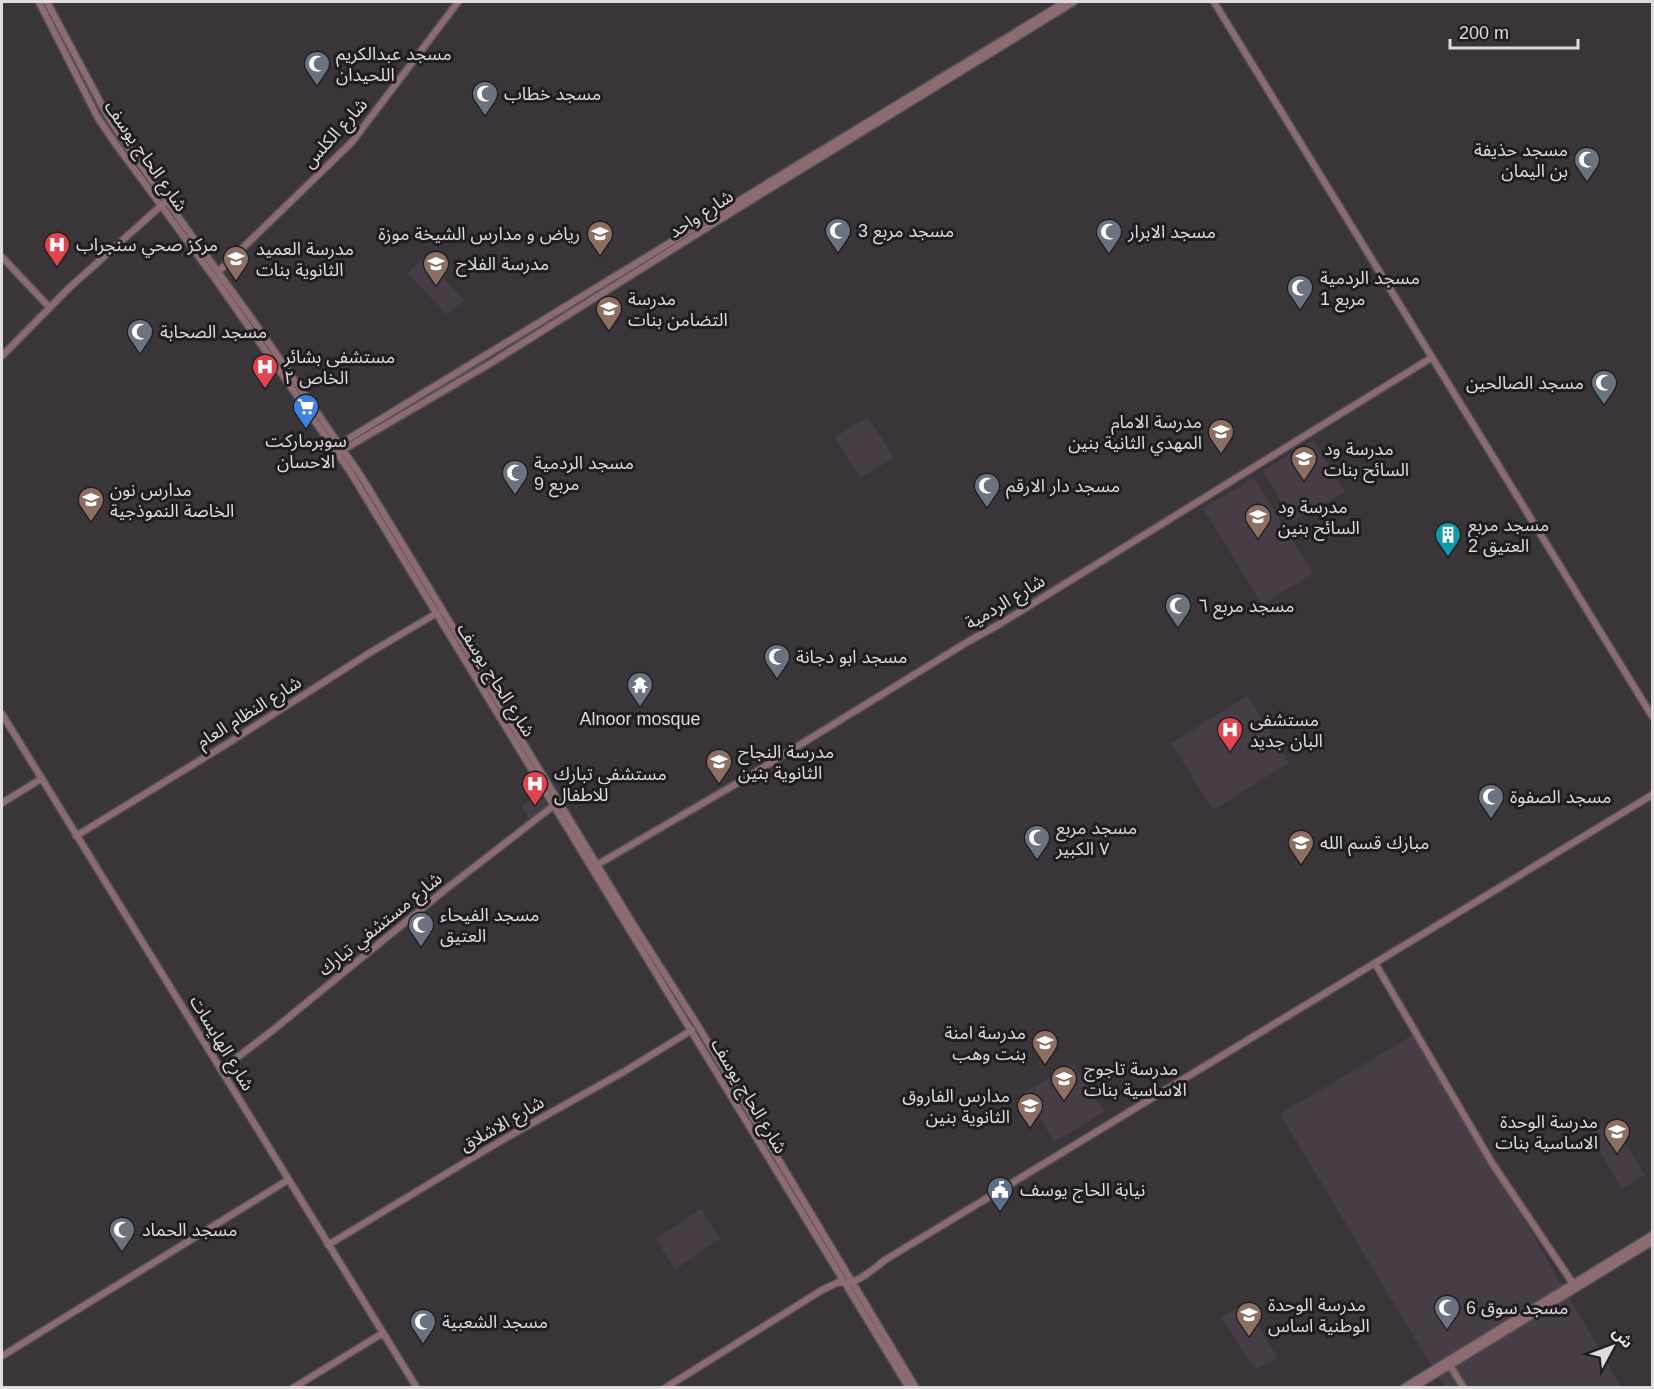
<svg xmlns="http://www.w3.org/2000/svg" width="1654" height="1389" font-family="Helvetica,'Noto Sans Arabic',sans-serif">
  <rect width="100%" height="100%" fill="#393539"/>
  <path fill="#463d46" d="M423 258 464 300 447 315 408 273Z
    M868 417 894 458 860 478 835 437Z
    M1314 440 1345 492 1293 521 1263 471Z
    M1254 478 1313 573 1262 605 1203 508Z
    M1248 696 1289 763 1213 810 1171 743Z
    M540 794 549 808 530 820 521 806Z
    M1416 1033 1621 1387H1444L1280 1114Z
    M1073 1063 1104 1112 1054 1142 1025 1092Z
    M1613 1122 1645 1175 1622 1189 1590 1134Z
    M701 1209 720 1238 675 1270 656 1239Z
    M1244 1304 1278 1358 1255 1370 1221 1317Z"/>
  <g fill="none" stroke-linecap="round" stroke-linejoin="round">
    <defs>
      <path id="secondary" d="M39 2 98 118 115 143 216 280 349 470 909 1388
        M47 2 106 113 132 153 252 319 361 476 633 924 698 1026 916 1388
        M1214 2 1652 716
        M2 257 49 307
        M218 272 352 142 458 2
        M2 356 69 288 163 204
        M338 445 1065 2
        M341 451 491 363 740 207 1074 2
        M2 714 417 1388
        M2 803 41 779
        M76 836 225 745 371 652 437 613
        M595 866 741 781 969 641 998 625 1431 358
        M1375 963 1492 1163 1576 1288
        M221 1070 273 1030 446 889 557 803
        M328 1245 497 1143 625 1071 692 1030
        M2 1356 288 1180
        M1449 1364 1464 1388
        M293 1388 383 1333
        M665 1388 822 1290 839 1282C855 1287 873 1269 885 1260L1652 795
        M1403 1388 1652 1235
        M1413 1388 1652 1242"/>
    </defs>
    <use href="#secondary" stroke="#555256" stroke-width="9"/>
    <use href="#secondary" stroke="#8c6c71" stroke-width="6"/>
  </g>
  <defs>
    <symbol id="mosque-pin" viewBox="-11 -11 22 30"><path d="M0 17L-7.5 6A9.5 9.5 0 1 1 7.5 6Z" fill="#6b7280" stroke="#1f1d1f"/><path d="M3.5-4.9A6 6 0 1 0 3.5 4.9A5 5 0 1 1 3.5-4.9Z" fill="#fff"/></symbol>
    <symbol id="school-pin" viewBox="-11 -11 22 30"><path d="M0 17L-7.5 6A9.5 9.5 0 1 1 7.5 6Z" fill="#8d6e63" stroke="#1f1d1f"/><path d="M0-5L7-2L0 1L-7-2ZM-4 1L0 2.5L4 1V4Q0 6-4 4Z" fill="#fff"/></symbol>
    <symbol id="hospital-pin" viewBox="-11 -11 22 30"><path d="M0 17L-7.5 6A9.5 9.5 0 1 1 7.5 6Z" fill="#e0444e" stroke="#1f1d1f"/><path d="M-5-5h3v3.5h4V-5h3V5h-3V1.5h-4V5h-3Z" fill="#fff"/></symbol>
    <symbol id="supermarket-pin" viewBox="-11 -11 22 30"><path d="M0 17L-7.5 6A9.5 9.5 0 1 1 7.5 6Z" fill="#3f7fe0" stroke="#1f1d1f"/><path d="M-6-5.5h2.5l.6 2H6L4.5 2H-2.5L-4.4-4H-6ZM-1.5 3.2a1.3 1.3 0 1 0 .1 0ZM3 3.2a1.3 1.3 0 1 0 .1 0Z" fill="#fff"/></symbol>
    <symbol id="building-pin" viewBox="-11 -11 22 30"><path d="M0 17L-7.5 6A9.5 9.5 0 1 1 7.5 6Z" fill="#0f9aa8" stroke="#1f1d1f"/><path d="M-4-6H4V6H1V3H-1V6H-4ZM-2.5-4.3h1.7v1.8h-1.7ZM.8-4.3h1.7v1.8H.8ZM-2.5-1h1.7V.8h-1.7ZM.8-1h1.7V.8H.8Z" fill="#fff"/></symbol>
    <symbol id="temple-pin" viewBox="-11 -11 22 30"><path d="M0 17L-7.5 6A9.5 9.5 0 1 1 7.5 6Z" fill="#6b7280" stroke="#1f1d1f"/><path d="M0-6L5-2H3V0L6.5 2.5H4V6H1.5V3h-3V6H-4V2.5H-6.5L-3 0V-2H-5Z" fill="#fff"/></symbol>
    <symbol id="civic-pin" viewBox="-11 -11 22 30"><path d="M0 17L-7.5 6A9.5 9.5 0 1 1 7.5 6Z" fill="#5c6f8a" stroke="#1f1d1f"/><path d="M-.6-6.5H3V-4.5H.6V-3L4-1V1h2V6H-6V1h2V-1L-.6-3ZM-1.2 2.5V6h2.4V2.5Z" fill="#fff"/></symbol>
  </defs>
  <g fill-rule="evenodd">
    <use href="#mosque-pin" x="302" y="49" width="30" height="40"/>
    <use href="#mosque-pin" x="470" y="79" width="30" height="40"/>
    <use href="#mosque-pin" x="1572" y="145" width="30" height="40"/>
    <use href="#mosque-pin" x="823" y="216" width="30" height="40"/>
    <use href="#mosque-pin" x="1094" y="217" width="30" height="40"/>
    <use href="#school-pin" x="585" y="219" width="30" height="40"/>
    <use href="#hospital-pin" x="42" y="230" width="30" height="40"/>
    <use href="#school-pin" x="221" y="244" width="30" height="40"/>
    <use href="#school-pin" x="421" y="249" width="30" height="40"/>
    <use href="#mosque-pin" x="1285" y="273" width="30" height="40"/>
    <use href="#school-pin" x="594" y="294" width="30" height="40"/>
    <use href="#mosque-pin" x="125" y="317" width="30" height="40"/>
    <use href="#hospital-pin" x="250" y="352" width="30" height="40"/>
    <use href="#mosque-pin" x="1589" y="368" width="30" height="40"/>
    <use href="#supermarket-pin" x="291" y="392" width="30" height="40"/>
    <use href="#school-pin" x="1206" y="417" width="30" height="40"/>
    <use href="#school-pin" x="1289" y="444" width="30" height="40"/>
    <use href="#mosque-pin" x="500" y="458" width="30" height="40"/>
    <use href="#mosque-pin" x="972" y="471" width="30" height="40"/>
    <use href="#school-pin" x="76" y="485" width="30" height="40"/>
    <use href="#school-pin" x="1243" y="502" width="30" height="40"/>
    <use href="#building-pin" x="1433" y="520" width="30" height="40"/>
    <use href="#mosque-pin" x="1163" y="591" width="30" height="40"/>
    <use href="#mosque-pin" x="762" y="642" width="30" height="40"/>
    <use href="#temple-pin" x="625" y="670" width="30" height="40"/>
    <use href="#hospital-pin" x="1215" y="715" width="30" height="40"/>
    <use href="#school-pin" x="704" y="747" width="30" height="40"/>
    <use href="#hospital-pin" x="520" y="769" width="30" height="40"/>
    <use href="#mosque-pin" x="1476" y="782" width="30" height="40"/>
    <use href="#mosque-pin" x="1022" y="823" width="30" height="40"/>
    <use href="#school-pin" x="1286" y="828" width="30" height="40"/>
    <use href="#mosque-pin" x="406" y="910" width="30" height="40"/>
    <use href="#school-pin" x="1030" y="1028" width="30" height="40"/>
    <use href="#school-pin" x="1049" y="1064" width="30" height="40"/>
    <use href="#school-pin" x="1015" y="1091" width="30" height="40"/>
    <use href="#school-pin" x="1602" y="1117" width="30" height="40"/>
    <use href="#civic-pin" x="985" y="1175" width="30" height="40"/>
    <use href="#mosque-pin" x="107" y="1215" width="30" height="40"/>
    <use href="#mosque-pin" x="1432" y="1293" width="30" height="40"/>
    <use href="#school-pin" x="1234" y="1300" width="30" height="40"/>
    <use href="#mosque-pin" x="408" y="1307" width="30" height="40"/>
  </g>
  <g text-anchor="middle" dominant-baseline="central" stroke-width="6" stroke-linejoin="round" paint-order="stroke">
    <g font-size="18" fill="#dfdcdf" stroke="#1f1d1f" text-anchor="start">
      <text x="336" y="54">مسجد عبدالكريم<tspan x="336" dy="21">اللحيدان</tspan></text>
      <text x="504" y="94">مسجد خطاب</text>
      <text x="1568" y="150" text-anchor="end">مسجد حذيفة<tspan x="1568" dy="21">بن اليمان</tspan></text>
      <text x="858" y="231">مسجد مربع 3</text>
      <text x="1128" y="232">مسجد الابرار</text>
      <text x="580" y="234" text-anchor="end">رياض و مدارس الشيخة موزة</text>
      <text x="76" y="245">مركز صحي سنجراب</text>
      <text x="256" y="249">مدرسة العميد<tspan x="256" dy="21">الثانوية بنات</tspan></text>
      <text x="456" y="264">مدرسة الفلاح</text>
      <text x="1320" y="278">مسجد الردمية<tspan x="1320" dy="21">مربع 1</tspan></text>
      <text x="628" y="299">مدرسة<tspan x="628" dy="21">التضامن بنات</tspan></text>
      <text x="160" y="332">مسجد الصحابة</text>
      <text x="284" y="357">مستشفى بشائر<tspan x="284" dy="21">الخاص ٢</tspan></text>
      <text x="1584" y="383" text-anchor="end">مسجد الصالحين</text>
      <text x="1202" y="422" text-anchor="end">مدرسة الامام<tspan x="1202" dy="21">المهدي الثانية بنين</tspan></text>
      <text x="306" y="441" text-anchor="middle">سوبرماركت<tspan x="306" dy="21">الاحسان</tspan></text>
      <text x="1324" y="449">مدرسة ود<tspan x="1324" dy="21">السائح بنات</tspan></text>
      <text x="534" y="463">مسجد الردمية<tspan x="534" dy="21">مربع 9</tspan></text>
      <text x="1006" y="486">مسجد دار الارقم</text>
      <text x="110" y="490">مدارس نون<tspan x="110" dy="21">الخاصة النموذجية</tspan></text>
      <text x="1278" y="507">مدرسة ود<tspan x="1278" dy="21">السائح بنين</tspan></text>
      <text x="1468" y="525">مسجد مربع<tspan x="1468" dy="21">2 العتيق</tspan></text>
      <text x="1198" y="606">مسجد مربع ٦</text>
      <text x="796" y="657">مسجد ابو دجانة</text>
      <text x="640" y="719" text-anchor="middle">Alnoor mosque</text>
      <text x="1250" y="720">مستشفى<tspan x="1250" dy="21">البان جديد</tspan></text>
      <text x="738" y="752">مدرسة النجاح<tspan x="738" dy="21">الثانوية بنين</tspan></text>
      <text x="554" y="774">مستشفى تبارك<tspan x="554" dy="21">للاطفال</tspan></text>
      <text x="1510" y="797">مسجد الصفوة</text>
      <text x="1056" y="828">مسجد مربع<tspan x="1056" dy="21">٧ الكبير</tspan></text>
      <text x="1320" y="843">مبارك قسم الله</text>
      <text x="440" y="915">مسجد الفيحاء<tspan x="440" dy="21">العتيق</tspan></text>
      <text x="1026" y="1033" text-anchor="end">مدرسة امنة<tspan x="1026" dy="21">بنت وهب</tspan></text>
      <text x="1084" y="1069">مدرسة تاجوج<tspan x="1084" dy="21">الاساسية بنات</tspan></text>
      <text x="1010" y="1096" text-anchor="end">مدارس الفاروق<tspan x="1010" dy="21">الثانوية بنين</tspan></text>
      <text x="1598" y="1122" text-anchor="end">مدرسة الوحدة<tspan x="1598" dy="21">الاساسية بنات</tspan></text>
      <text x="1020" y="1190">نيابة الحاج يوسف</text>
      <text x="142" y="1230">مسجد الحماد</text>
      <text x="1268" y="1305">مدرسة الوحدة<tspan x="1268" dy="21">الوطنية اساس</tspan></text>
      <text x="1466" y="1308">مسجد سوق 6</text>
      <text x="442" y="1322">مسجد الشعبية</text>
    </g>
    <g font-size="18" fill="#dfdcdf" stroke="#1f1d1f">
      <text transform="translate(335 133) rotate(-48)">شارع الكلس</text>
      <text transform="translate(146 156) rotate(55)">شارع الحاج يوسف</text>
      <text transform="translate(701 214) rotate(-33)">شارع واحد</text>
      <text transform="translate(1005 602) rotate(-31)">شارع الردمية</text>
      <text transform="translate(496 680) rotate(58)">شارع الحاج يوسف</text>
      <text transform="translate(249 712) rotate(-32)">شارع النظام العام</text>
      <text transform="translate(380 924) rotate(-39)">شارع مستشفي تبارك</text>
      <text transform="translate(222 1043) rotate(59)">شارع الهايسات</text>
      <text transform="translate(749 1096) rotate(59)">شارع الحاج يوسف</text>
      <text transform="translate(502 1124) rotate(-30)">شارع الاشلاق</text>
    </g>
  </g>
  <rect width="1654" height="1389" fill="none" stroke="#dfdcdf" stroke-width="6"/>
  <g transform="translate(1612 1347) rotate(49)" stroke="#1f1d1f" stroke-width="4.5" paint-order="stroke">
  <path d="M0-4.5L10 22L0 15L-10 22Z" fill="#dfdcdf"/>
  <text y="-9" font-size="16" font-weight="bold" text-anchor="middle" fill="#dfdcdf">ش</text>
  </g>
  <path d="M1450 39v9h128v-9" fill="none" stroke="#dfdcdf" stroke-width="3"/>
  <text x="1459" y="39" font-size="18" fill="#dfdcdf" stroke="#1f1d1f" stroke-width="4.5" paint-order="stroke">200 m</text>
</svg>
